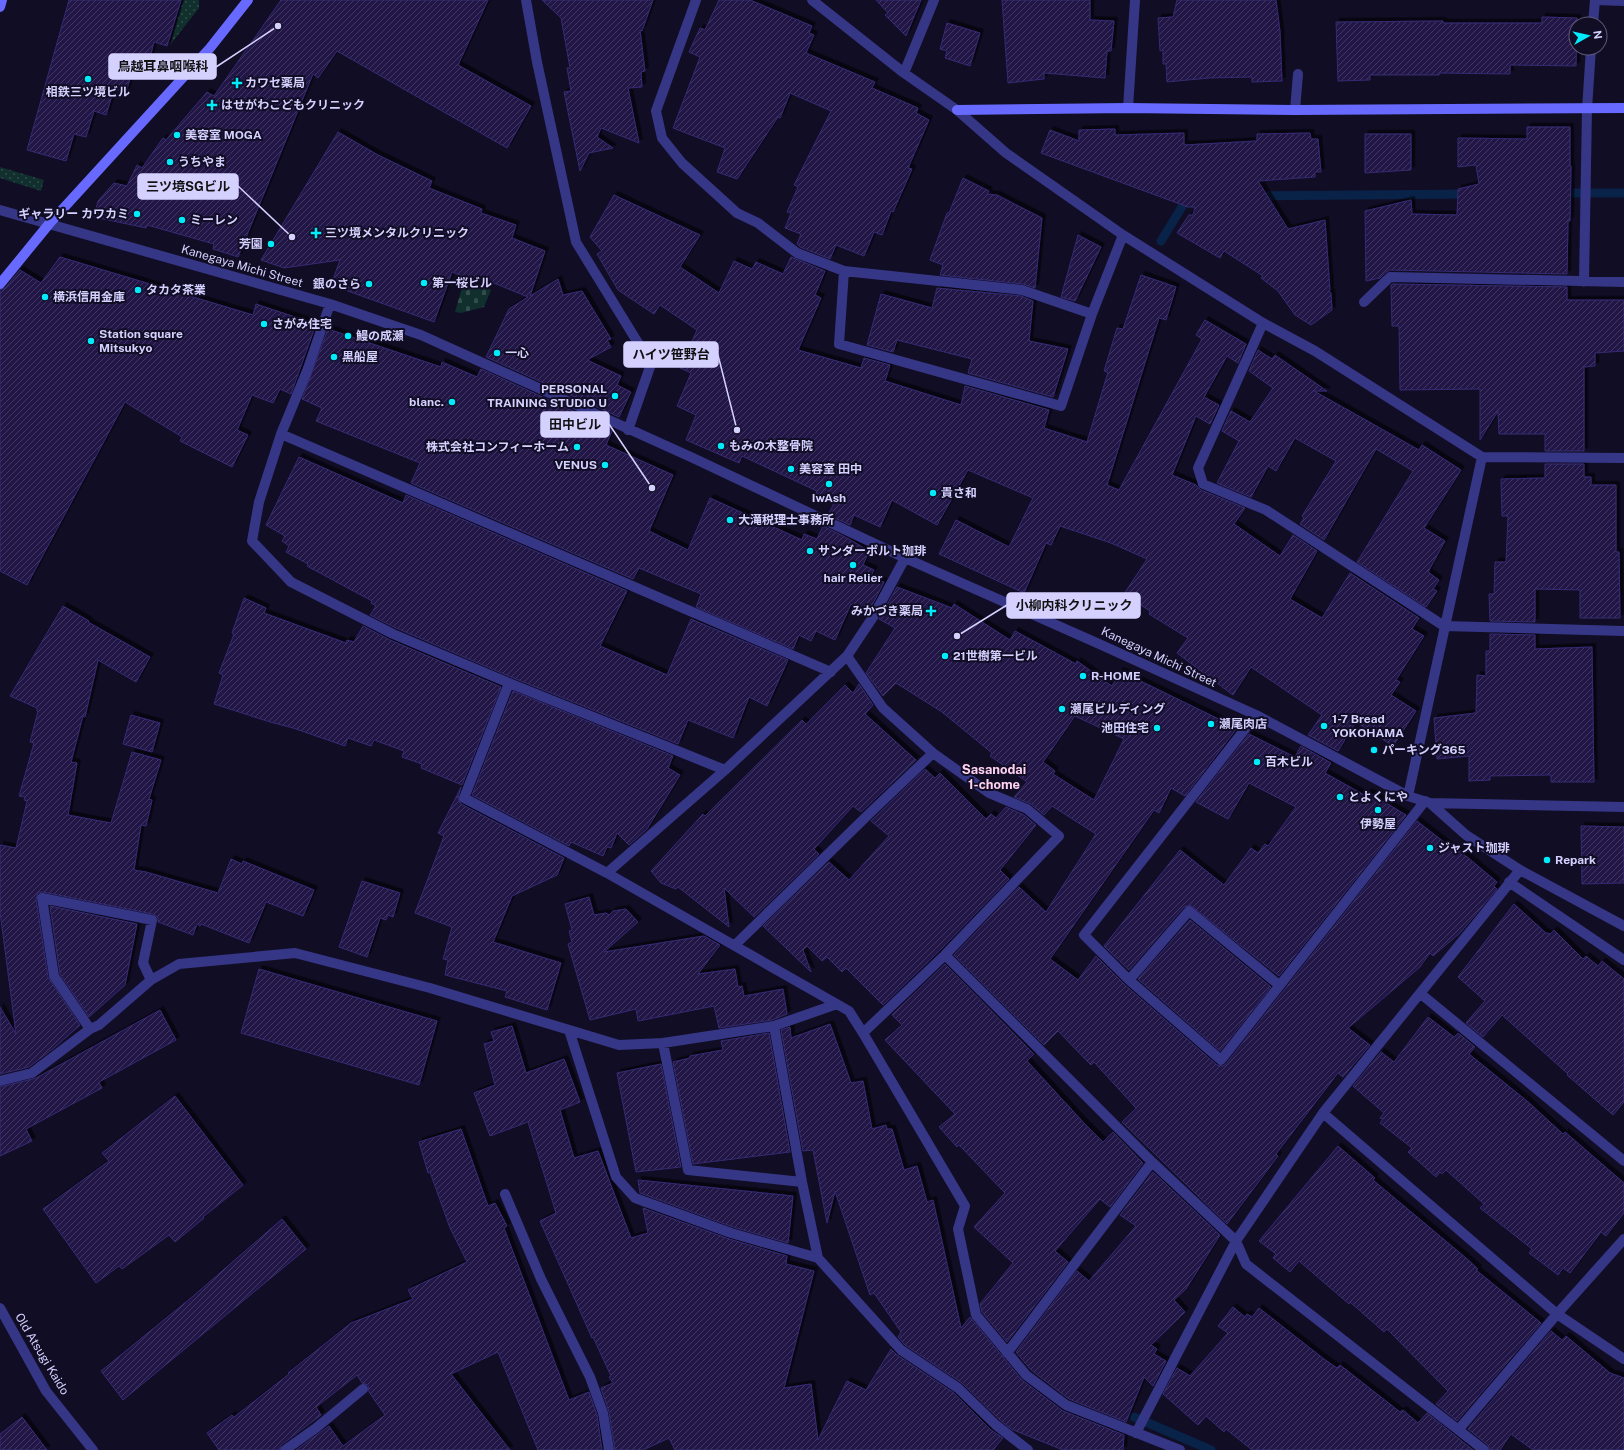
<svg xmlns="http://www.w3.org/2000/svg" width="1624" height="1450" font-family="'Public Sans','Noto Sans JP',sans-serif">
  <defs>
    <pattern id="grass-dots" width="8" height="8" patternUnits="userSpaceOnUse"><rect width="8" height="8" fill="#102f2d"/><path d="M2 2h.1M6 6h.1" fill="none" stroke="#324c4c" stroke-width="1.8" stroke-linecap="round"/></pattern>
    <pattern id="cemetery-stones" width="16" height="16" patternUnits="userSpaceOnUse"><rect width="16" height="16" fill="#102f2d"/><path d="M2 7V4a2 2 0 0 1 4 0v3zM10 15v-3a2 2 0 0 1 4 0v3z" fill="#324c4c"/></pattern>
    <pattern id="building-hatch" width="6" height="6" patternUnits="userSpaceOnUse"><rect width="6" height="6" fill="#201946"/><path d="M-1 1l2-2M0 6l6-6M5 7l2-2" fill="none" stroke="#403962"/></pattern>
    <filter id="shadow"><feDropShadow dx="3.5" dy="-3.5" stdDeviation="0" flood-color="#0009"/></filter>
  </defs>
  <rect width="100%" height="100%" fill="#110d25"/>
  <path fill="url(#grass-dots)" d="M183 0H199V8L170 45Z
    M0 167 44 180 41 191 0 178Z"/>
  <path fill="url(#cemetery-stones)" d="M464 280 491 290 484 307 461 313 455 312Z"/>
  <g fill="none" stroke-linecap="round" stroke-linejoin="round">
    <path stroke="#092248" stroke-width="9" d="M1560 193H1624
      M1256 196 1469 194
      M1161 241 1188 197H1191
      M1134 1417 1211 1450"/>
  </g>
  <path fill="url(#building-hatch)" stroke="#362a73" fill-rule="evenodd" filter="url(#shadow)" d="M69 0H181L167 46 154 42 147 69 134 65 126 92 114 89 106 115 94 111 86 137 74 134 66 161 27 150Z
    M281 0H488L458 65 531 106 507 148 337 51 318 78 313 74 238 257 213 249 214 244 147 225 146 228 94 217 98 201 114 183 127 186 137 165 142 168 163 138 166 140 207 92 214 96Z
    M542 0H653L642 31 640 30 645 71 641 72 642 87 628 88 639 143 601 128 597 137 613 148 589 153 580 171 564 92 571 91 567 68H570L561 18Z
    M719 0H750L812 26 809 33 814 35 806 53 875 82 872 88 918 108 916 113 929 120 908 168 912 169 893 212 891 211 882 235 874 232 864 256 836 245 830 259 800 247 797 244 801 234 785 228 791 213 787 212 798 187 794 185 831 111 790 93 780 118 778 117 737 179 717 172 725 148 673 128 700 57 689 52 700 28 705 30Z
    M876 0H921L906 36 885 15 888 13Z
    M1002 0H1090V20L1114 21 1111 51H1107L1105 78 1044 73V79L1008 83Z
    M1177 0H1276L1280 31 1282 81 1252 82V77L1209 78 1167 82 1166 64H1163V50L1160 51 1158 18 1173 17Z
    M1542 17 1577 18 1576 66 1510 65V74L1439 73V75H1370V80L1338 81 1336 22 1443 21V23H1542Z
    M947 23 980 33 970 66 945 58 947 51 940 49Z
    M1527 127H1570V166H1571L1570 221H1568L1567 274 1390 270 1386 272 1380 278 1366 281 1365 211 1411 200 1412 214 1457 215 1458 189 1479 184 1476 165 1458 167V138L1527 139Z
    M1115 129V135L1184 133V145L1257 141V134L1310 133 1311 139H1318L1321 172H1315V177L1258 181 1288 229 1325 220 1330 290 1329 291 1331 293 1332 310 1311 325 1295 315 1278 291 1261 278 1263 276 1224 251 1220 258 1177 233 1189 215H1193L1195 207H1188L1041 153 1050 130 1079 141V130Z
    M338 132 378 155 432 181 429 188 482 209 481 213 516 225 512 238 545 251 530 296 558 279 563 295 582 291 611 339 607 340 611 347 587 360 621 376 617 385 631 392 619 417 486 357 509 309 528 297 479 277 472 280 452 272 434 322 331 285 340 260 284 268 261 260Z
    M1365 134H1411V170L1365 173Z
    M963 178 989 191 987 194 997 195 1042 218 1035 288 1023 284 940 275 943 265 930 260 947 213H949Z
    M614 195 700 235 680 267 719 293 734 261 752 269 756 262 783 274 791 257 825 271 815 295 821 298 798 350 861 368 864 358 890 365 885 381 961 405 965 386 1049 410 1044 428 1087 442 1108 372 1104 371 1117 328 1123 329 1141 275 1176 287 1166 320 1159 318 1107 485 1119 490 1202 339 1196 335 1205 320 1246 344 1238 363 1227 356 1204 397 1219 405 1210 424 1196 416 1172 475 1196 485 1201 490 1245 508 1234 524 1280 556 1293 535 1317 551 1290 599 1322 618 1350 573 1419 618 1412 629 1424 636 1396 680 1400 682 1391 695 1416 711 1393 746 1356 722 1338 751 1308 735 1322 715 1251 667 1233 695 1177 653 1188 638 1149 614 1150 611 1124 594 1147 559 1111 543 1060 526 1051 545 1046 543 1024 593 939 554 956 520 1009 547 1033 498 968 470 937 525 892 500 880 527 854 515 850 525 828 515 835 501 816 493 817 491 742 456 739 463 686 440 696 415 677 406 691 373 680 368 697 330 660 305 654 314 618 290 597 254 602 251 590 237Z
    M1078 235 1101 247 1075 301 1061 297Z
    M60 257 253 315 256 304 316 324 291 394 280 389 273 403 252 395 237 430 248 435 232 467 180 441 182 437 125 402 27 585 0 571V290L5 288 20 270 41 283Z
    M1393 284 1567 287V300H1624V351L1595 353V366L1584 367V451H1545V434H1499L1498 411 1480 440V389L1400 390 1399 326H1392L1391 285Z
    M937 288 1021 296 1033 301 1029 341 1068 349 1053 397 968 373 972 359 897 340 893 352 867 345 881 294 932 308Z
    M328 329 441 367 442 362 477 377 481 369 613 429 606 445 673 475 649 531 688 550 710 498 802 540 804 534 817 539 823 526 849 539 869 551 863 565 874 570 870 577 884 582 868 613 851 604 835 640 816 631 811 641 799 635 793 649 696 607 701 594 639 568 633 579 411 483 420 463 316 421 322 408 302 399Z
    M1258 350 1272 359 1275 355 1327 391H1314L1419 450 1422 445 1461 470 1424 528 1445 541 1428 572 1439 580 1433 589 1437 591 1426 607 1357 562 1413 471 1376 449 1324 540 1300 524 1304 518 1302 516 1336 461 1295 438 1276 471 1268 466 1251 497 1217 483 1239 441 1222 431 1231 411 1250 422 1273 388 1249 371Z
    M299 457 403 503 406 495 627 591 600 646 667 675 691 619 788 660 767 706 749 697 733 738 688 720 678 744 511 677 396 628 370 615 376 606 371 603 372 601 307 566 308 564 286 552 289 546 282 541 285 536 266 525Z
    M1545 464H1584V477H1591V485H1616V552H1619L1620 618H1580V590L1535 589V622L1490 621 1489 594H1494L1495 562H1506L1508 516H1502L1501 479 1545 478Z
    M897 587 952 608 954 604 1010 640 1015 631 1076 664 1077 661 1112 686 1120 671 1237 728 1185 796 1171 788 1159 813 1154 810 1050 959 1078 980 1096 956 1125 985 1217 1065 1223 1066 1226 1064 1417 821 1458 853 1460 851 1497 882 1494 886 1497 889 1460 933 1433 956 1430 953 1420 967 1348 1028 1370 1045 1343 1077 1338 1073 1276 1154 1278 1156 1227 1224 1122 1122 1136 1108 1094 1062 1091 1065 1058 1031 1044 1045 954 955 1019 887 1046 912 1096 834 1052 806 1044 815 1031 804 1014 797 1027 782 990 756 992 753 942 712 896 683 883 696 866 673 895 628 879 619ZM1075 716 1124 739 1094 800 1053 774 1055 771 1043 762Z
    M244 598 266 608 264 613 346 643 347 640 354 642 363 626 390 640 501 687 462 785 421 768 422 764 402 757 404 751 374 740 371 746 348 738 345 746 293 728 270 722 214 704 223 675 219 673 234 634 232 633Z
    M63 606 89 621 88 622 150 657 136 682 98 660 85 717 83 716 71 762 77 763 68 815 111 823 132 752 161 760 149 799 152 800 146 826 141 825 134 870 146 872 218 893 231 859 242 864 243 861 314 890 303 916 266 902 249 943 201 924 200 926 197 924 193 935 158 922V918L153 914 43 892 38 893 36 899 48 977 80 1025 54 1048 29 1067 0 1074V1007L16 1034 0 912V845L16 848 27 801 24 800 25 797 19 796 34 743 30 742 38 711H37V708L10 696Z
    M1490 634 1535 635V649L1592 647 1594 782H1551V775L1490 776V780L1469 781V756L1437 759 1434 718 1476 713 1477 675 1486 676V651H1490Z
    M859 684 873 705 865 714 916 760 861 812 853 806 814 849 819 854 754 917 724 888 729 927 678 887 676 889 661 883 651 871 703 814 705 816 802 720 806 724 845 685 853 693Z
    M513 691 673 756 668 768 680 775 647 829 629 845 617 833 611 848 607 847 603 856 571 842 569 846 472 795Z
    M131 715 160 723 152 752 123 744Z
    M1249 734 1295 757 1301 746 1331 763 1325 773 1366 796 1368 792 1406 815 1279 976 1190 905 1184 907 1129 970 1104 946 1180 850 1224 885 1251 848 1258 853 1265 844 1268 846 1296 807 1249 783 1228 819 1196 802Z
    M925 769 935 778 940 773 986 819 991 814 996 818 1006 807 1024 815 1036 825 1000 870 1009 879 940 950 883 1005 846 968 842 972 827 957 822 961 807 946 803 950 811 972 763 926 829 862 849 880 889 836 871 821Z
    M461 787 458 798 461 804 564 858 557 875 512 896 493 942 561 963 547 1010 505 997 507 991 445 975 448 960 443 959 452 927 415 913 444 836 438 833Z
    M1581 826 1624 827V883L1582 884Z
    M362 881 400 893 393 917 388 915 386 920 380 918 367 957 339 947Z
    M589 897 594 915 606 913 609 915 613 911 626 909 638 922 604 952 704 936 720 945 698 974 735 969 738 987 742 986 744 996 783 989 787 1014 772 1020 719 1028 714 1006 638 1021 636 1009 590 1020 568 944 572 942 569 931 572 930 565 904Z
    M1514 904 1546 933 1550 934 1554 930 1583 959 1586 956 1598 966 1602 961 1624 979V1102L1613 1115 1567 1075 1568 1074 1502 1015 1483 1037 1466 1023 1485 1001 1458 977Z
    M50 906 137 924 125 985 89 1017 60 974Z
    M1190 920 1271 987 1220 1051 1138 979Z
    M945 964 1034 1054 1027 1061 1083 1122 1103 1142 1113 1132 1143 1163 1110 1207 1100 1199 1055 1251 1068 1262 1007 1342 982 1312 980 1304 1013 1263 974 1227 1005 1193 959 1145 957 1147 939 1127 955 1114 885 1040 902 1025 892 1015Z
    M259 969 437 1021 419 1085 241 1033Z
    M160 1010 176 1040 99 1082 102 1088 26 1129 32 1141 0 1156V1087L36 1078Z
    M1428 1017 1454 1037 1458 1033 1475 1047 1469 1054 1527 1101 1563 1134 1565 1132 1624 1183V1213L1606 1236 1601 1232 1570 1273 1563 1268 1558 1275 1529 1253 1532 1249 1480 1208 1484 1204 1446 1170 1442 1174 1440 1172 1436 1177 1408 1152 1412 1148 1380 1123 1383 1119 1380 1118 1384 1113 1353 1086 1381 1052 1394 1062Z
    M830 1024 851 1083 863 1081 872 1129 886 1125 887 1129H892L904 1170 917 1166 927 1202 933 1200 961 1328 970 1317 1022 1380 1063 1411 1124 1435 1123 1450H1063L1011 1429 1000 1420 962 1383 905 1345 898 1337 901 1332 874 1293 870 1295 835 1191 827 1223 813 1150 803 1151 781 1030 790 1027 791 1038Z
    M512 1026 526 1073 564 1059 580 1102 560 1110 574 1158 598 1151 631 1238 648 1233 643 1208 729 1239 787 1256 786 1264 814 1271 784 1388 811 1384 818 1440 847 1381 866 1390 891 1349 897 1355 954 1393 991 1430 1003 1438 993 1450H675L669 1438 643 1450H615L609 1412 601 1388 613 1383 609 1377 611 1376 593 1337 592 1338 540 1221 556 1213 528 1122 490 1136 474 1093 495 1085 484 1044 494 1041 491 1032Z
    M769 1033 790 1152 693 1164 673 1062 690 1058V1056L723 1050 721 1041Z
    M661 1064 681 1167 636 1172 617 1073Z
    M175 1096 243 1185 203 1217 204 1218 175 1242 169 1235 122 1269 119 1266 96 1283 43 1209 109 1161 102 1153Z
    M461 1129 488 1206 495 1203 507 1226 504 1228 569 1400 589 1392 597 1415 602 1450H538L498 1352 451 1374 510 1450H296L329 1426 343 1446 385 1415 369 1392 368 1385 362 1383 357 1375 316 1407 321 1415 281 1445 279 1450H219L207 1433 232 1415 234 1417 289 1374 288 1373 351 1323 413 1299 408 1290 467 1262 450 1228 430 1172 428 1173 419 1142Z
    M1338 1146 1375 1178 1373 1180 1466 1258 1478 1269 1476 1270 1541 1323 1457 1421 1436 1404 1448 1391 1387 1329 1384 1332 1350 1302 1349 1304 1299 1261 1290 1272 1273 1258 1276 1254 1259 1241Z
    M1153 1172 1220 1235 1186 1289 1174 1300 1185 1312 1151 1345 1157 1349 1154 1354 1166 1361 1153 1386 1144 1377 1126 1422 1069 1399 1031 1370 1016 1352 1077 1271 1089 1281 1136 1226 1120 1215Z
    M638 1180 793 1196 788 1243 733 1227 640 1193Z
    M282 1219 306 1249 123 1400 101 1371 192 1297Z
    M1233 1307 1245 1317 1247 1314 1252 1317 1259 1308 1324 1359 1337 1368 1340 1365 1400 1412 1403 1410 1418 1423 1427 1413 1473 1450H1252L1226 1429 1224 1432 1206 1416 1198 1425 1163 1394 1177 1368 1190 1376 1228 1333 1218 1326Z
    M1551 1331 1562 1340 1566 1336 1610 1373 1624 1378V1450H1533L1511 1434 1500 1450H1490L1488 1445 1468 1429Z
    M22 1417 47 1450H0V1434Z"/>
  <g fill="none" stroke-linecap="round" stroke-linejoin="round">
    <path stroke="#363686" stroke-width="10" d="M526 0 537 62 576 242 651 364 628 430
      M696 0 656 111 662 138 682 163 737 213 758 223 797 253 844 271 1022 290 1092 314
      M812 0 904 73 957 110 1006 153 1123 235 1263 323 1315 351 1482 457 1624 458
      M1596 0 1624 1
      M1593 24 1595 0
      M904 73 934 0
      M1128 108 1135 0
      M1295 110 1298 74
      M0 210 330 304 421 335 693 458 905 558 1097 643 1256 715 1408 796 1430 803 1466 835 1520 870 1624 926
      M844 271 839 344 1061 406 1092 314 1123 235
      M1584 282 1587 109 1591 48
      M1364 302 1390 277 1624 282
      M330 304 307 371 281 434 259 502 252 541 291 582 393 634 509 683 725 770 847 656 873 617 905 558
      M1263 323 1198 468 1203 484 1266 510 1444 626 1624 631
      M281 434 831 672
      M847 656 883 708 933 753 989 793 1027 809 1059 836 945 955 863 1033
      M509 683 464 798 607 873 849 1011 863 1033 965 1206 958 1229 976 1315 1026 1375 1066 1405 1180 1450
      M1256 715 1084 935 1129 980 1221 1060 1425 801
      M1408 796 1482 457
      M1430 803 1624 807
      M607 873 725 770
      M1509 882 1624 960
      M735 945 872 811 933 753
      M945 955 1152 1162 1236 1241 1246 1264 1484 1450
      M1129 980 1189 911 1279 985
      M1421 994 1624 1161
      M774 1026 802 1182 818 1258
      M90 1029 54 976 42 898 152 920 143 963 151 980
      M569 1030 616 1177 635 1198 731 1233 818 1258 901 1350 958 1388 996 1425 1028 1450
      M663 1043 688 1170 802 1182
      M0 1081 32 1073 90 1029 99 1025 151 980 179 964 295 953 430 988 619 1045 663 1043 774 1026 837 1004
      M1323 1113 1557 1314 1624 1359
      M505 1194 541 1279 590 1377 603 1413 609 1450
      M0 1308 46 1391 93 1450
      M1007 1353 1152 1162
      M1459 1429 1557 1314 1624 1239
      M1136 1433 1236 1241 1323 1113 1520 870
      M285 1450 316 1428 363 1389"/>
    <path stroke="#686aff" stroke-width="10" d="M0 7 2 0
      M957 110 1128 108 1295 110 1624 108
      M0 284 49 224 210 48 248 0"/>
  </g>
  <g fill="#00ecfc" stroke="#110d25" stroke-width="1.5">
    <circle cx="88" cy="79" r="4"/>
    <path d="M235 77h4v4h4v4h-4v4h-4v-4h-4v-4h4z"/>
    <path d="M210 99h4v4h4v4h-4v4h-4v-4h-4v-4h4z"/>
    <circle cx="177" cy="135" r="4"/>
    <circle cx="170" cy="162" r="4"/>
    <circle cx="137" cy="214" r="4"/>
    <circle cx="182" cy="220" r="4"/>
    <path d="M314 227h4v4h4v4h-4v4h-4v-4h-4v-4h4z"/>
    <circle cx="271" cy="244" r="4"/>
    <circle cx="424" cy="283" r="4"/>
    <circle cx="369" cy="284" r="4"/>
    <circle cx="138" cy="290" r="4"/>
    <circle cx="45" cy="297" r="4"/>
    <circle cx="264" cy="324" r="4"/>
    <circle cx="348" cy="336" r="4"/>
    <circle cx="91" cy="341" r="4"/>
    <circle cx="497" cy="353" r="4"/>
    <circle cx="334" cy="357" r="4"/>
    <circle cx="615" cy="396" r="4"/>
    <circle cx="452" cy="402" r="4"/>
    <circle cx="721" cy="446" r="4"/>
    <circle cx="577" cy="447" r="4"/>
    <circle cx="605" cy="465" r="4"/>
    <circle cx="791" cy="469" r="4"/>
    <circle cx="829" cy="484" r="4"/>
    <circle cx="933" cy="493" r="4"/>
    <circle cx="730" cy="520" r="4"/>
    <circle cx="810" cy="551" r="4"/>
    <circle cx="853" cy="565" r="4"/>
    <path d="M929 605h4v4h4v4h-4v4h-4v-4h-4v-4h4z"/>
    <circle cx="945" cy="656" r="4"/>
    <circle cx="1083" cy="676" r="4"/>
    <circle cx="1062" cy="709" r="4"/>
    <circle cx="1211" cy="724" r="4"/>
    <circle cx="1324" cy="726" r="4"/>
    <circle cx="1157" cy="728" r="4"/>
    <circle cx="1374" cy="750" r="4"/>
    <circle cx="1257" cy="762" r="4"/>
    <circle cx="1340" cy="797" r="4"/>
    <circle cx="1378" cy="810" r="4"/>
    <circle cx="1430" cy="848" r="4"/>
    <circle cx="1547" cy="860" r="4"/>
  </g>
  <g text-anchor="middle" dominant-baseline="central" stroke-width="4" stroke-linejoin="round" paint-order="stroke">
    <g font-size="12" font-weight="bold" fill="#d5d1ff" stroke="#110d25" text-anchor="start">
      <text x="245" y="83">カワセ薬局</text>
      <text x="88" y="92" text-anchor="middle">相鉄三ツ境ビル</text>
      <text x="221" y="105">はせがわこどもクリニック</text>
      <text x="185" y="135">美容室 MOGA</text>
      <text x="178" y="162">うちやま</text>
      <text x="129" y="214" text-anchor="end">ギャラリー カワカミ</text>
      <text x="190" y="220">ミーレン</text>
      <text x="325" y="233">三ツ境メンタルクリニック</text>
      <text x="263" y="244" text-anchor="end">芳園</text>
      <text x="432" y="283">第一桜ビル</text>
      <text x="361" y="284" text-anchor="end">銀のさら</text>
      <text x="146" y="290">タカタ茶業</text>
      <text x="53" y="297">横浜信用金庫</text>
      <text x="272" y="324">さがみ住宅</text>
      <text x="99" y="334">Station square<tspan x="99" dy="14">Mitsukyo</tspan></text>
      <text x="356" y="336">鰻の成瀬</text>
      <text x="505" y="353">一心</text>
      <text x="342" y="357">黒船屋</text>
      <text x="607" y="389" text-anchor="end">PERSONAL<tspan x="607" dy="14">TRAINING STUDIO U</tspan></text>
      <text x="444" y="402" text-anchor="end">blanc.</text>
      <text x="729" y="446">もみの木整骨院</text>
      <text x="569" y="447" text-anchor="end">株式会社コンフィーホーム</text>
      <text x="597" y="465" text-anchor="end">VENUS</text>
      <text x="799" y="469">美容室 田中</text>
      <text x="941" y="493">貴さ和</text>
      <text x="829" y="498" text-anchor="middle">IwAsh</text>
      <text x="738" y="520">大滝税理士事務所</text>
      <text x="818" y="551">サンダーボルト珈琲</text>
      <text x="853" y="578" text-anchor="middle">hair Relier</text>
      <text x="923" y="611" text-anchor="end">みかづき薬局</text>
      <text x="953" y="656">21世樹第一ビル</text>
      <text x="1091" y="676">R-HOME</text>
      <text x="1070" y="709">瀬尾ビルディング</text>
      <text x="1332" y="719">1-7 Bread<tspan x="1332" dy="14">YOKOHAMA</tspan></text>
      <text x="1219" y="724">瀬尾肉店</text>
      <text x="1149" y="728" text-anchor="end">池田住宅</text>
      <text x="1382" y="750">パーキング365</text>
      <text x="1265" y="762">百木ビル</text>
      <text x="1348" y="797">とよくにや</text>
      <text x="1378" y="824" text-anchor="middle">伊勢屋</text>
      <text x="1438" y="848">ジャスト珈琲</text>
      <text x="1555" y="860">Repark</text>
    </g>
    <g font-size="12" fill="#d5d1ff" stroke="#110d25">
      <text transform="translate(242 266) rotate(16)">Kanegaya Michi Street</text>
      <text transform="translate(1159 657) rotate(25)">Kanegaya Michi Street</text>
      <text transform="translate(42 1354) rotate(59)">Old Atsugi Kaido</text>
    </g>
    <g font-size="13" font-weight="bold" fill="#ffd3f1" stroke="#110d25">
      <text x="994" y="769">Sasanodai<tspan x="994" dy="15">1-chome</tspan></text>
    </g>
  </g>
  <path fill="none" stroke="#d5d1ff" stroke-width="1.5" d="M278 26L216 67M292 237L238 186M737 430L718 355M652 488L609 424M957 636L1007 605"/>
  <g fill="#d5d1ff" stroke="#110d25" stroke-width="1.5">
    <circle cx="278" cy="26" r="4"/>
    <circle cx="292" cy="237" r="4"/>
    <circle cx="737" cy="430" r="4"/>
    <circle cx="652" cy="488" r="4"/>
    <circle cx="957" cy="636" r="4"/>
  </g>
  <g fill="#d5d1ff" stroke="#d5d1ff" stroke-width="1.5">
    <rect x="109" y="54" width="107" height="25" rx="4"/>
    <rect x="138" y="174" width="100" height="25" rx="4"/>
    <rect x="624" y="342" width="94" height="25" rx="4"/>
    <rect x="541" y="412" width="68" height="25" rx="4"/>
    <rect x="1007" y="593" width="133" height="25" rx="4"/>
  </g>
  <g font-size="13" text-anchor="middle" font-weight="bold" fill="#111">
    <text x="163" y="71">鳥越耳鼻咽喉科</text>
    <text x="188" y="191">三ツ境SGビル</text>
    <text x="671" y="359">ハイツ笹野台</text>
    <text x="575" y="429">田中ビル</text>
    <text x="1074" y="610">小柳内科クリニック</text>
  </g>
  <g transform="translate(1588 36) rotate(82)"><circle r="19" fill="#110d25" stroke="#5f5b7c"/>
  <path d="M0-3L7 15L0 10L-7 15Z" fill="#00ecfc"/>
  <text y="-6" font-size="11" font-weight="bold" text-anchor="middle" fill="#d5d1ff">N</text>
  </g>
</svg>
